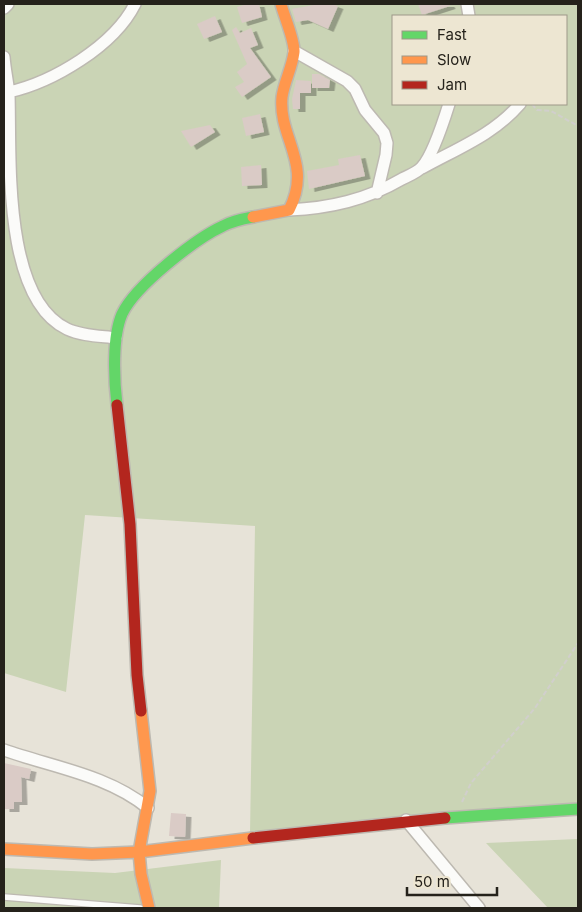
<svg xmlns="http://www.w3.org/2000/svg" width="582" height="912" font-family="Inter,sans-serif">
  <defs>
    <filter id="shadow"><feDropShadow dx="5.5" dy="3" stdDeviation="0" flood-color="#0004"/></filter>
  </defs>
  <rect width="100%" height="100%" fill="#e7e3d8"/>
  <path fill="#cad4b5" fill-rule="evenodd" d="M4 4H578V810L250 834 255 526 85 515 66 692 4 673ZM393 16H566V104H393Z
    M578 839V908H548L486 843Z
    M221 860 219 908H4V868L115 873Z"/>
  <path fill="#dacbc6" filter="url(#shadow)" d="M247 4H259L262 17 242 23 237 7Z
    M319 4H332L338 6 328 29 308 20 296 22 292 9Z
    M418 4H449L450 6 422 15Z
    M215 16 222 32 204 39 197 24Z
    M236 27 240 33 251 28 258 45 250 48 271 77 242 97 235 87 244 82 237 72 247 64 232 30Z
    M312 74H319L330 80 329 88H312Z
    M296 80 311 81V93H300V109H293L292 99Z
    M260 114 264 132 246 136 242 118Z
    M210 125 215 132 191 147 181 131Z
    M360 155 365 176 309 189 307 171 339 165 338 159Z
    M261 165 262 185 242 186 241 167Z
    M4 763 31 769 29 779 21 777 22 802H14V809H4Z
    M171 813 186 814 185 837 169 836Z"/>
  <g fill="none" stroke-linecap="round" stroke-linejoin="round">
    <defs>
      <path id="lane" d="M4 897 140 908"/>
      <path id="street" d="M467 4 469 16
        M4 8 8 4
        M294 51 347 81 355 89 365 110 384 133 387 143 386 155 377 193
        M4 57C5 70 8 83 9 95 11 156 2 298 67 329 82 336 100 336 116 338
        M9 92C53 82 114 46 135 4
        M422 168C458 148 493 135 520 104
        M289 210C330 208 366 200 402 179 408 176 418 172 422 167 433 155 444 120 449 104
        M4 750C52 767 108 775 148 808
        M406 820 479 908"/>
      <path id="fast" d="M117 405C114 380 112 337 122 314 135 286 195 239 223 226 232 221 242 219 253 217
        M445 818 578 809"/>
      <path id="slow" d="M253 217 289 210C313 163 278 138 282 97 284 82 292 68 294 52 295 41 284 16 281 4
        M141 711 150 791 139 852 141 874 149 908
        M4 849 92 854 139 852 253 838"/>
      <path id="jam" d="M117 405 130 524 137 675 141 711
        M253 838 445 818"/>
    </defs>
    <use href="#lane" stroke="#bdb9b1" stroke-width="8"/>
    <use href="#street" stroke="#bdb9b1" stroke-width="14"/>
    <use href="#fast" stroke="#bdb9b1" stroke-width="14"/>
    <use href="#slow" stroke="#bdb9b1" stroke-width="14"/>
    <use href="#jam" stroke="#bdb9b1" stroke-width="14"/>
    <path stroke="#d1cfcc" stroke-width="2" stroke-dasharray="5 2.5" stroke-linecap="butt" d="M532 104 537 110 551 111 578 126
      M462 802 471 783 535 708 578 643"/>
    <use href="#lane" stroke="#fbfbf9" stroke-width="5.5"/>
    <use href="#street" stroke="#fbfbf9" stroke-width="11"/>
    <use href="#fast" stroke="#63d668" stroke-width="11"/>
    <use href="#slow" stroke="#ff974d" stroke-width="11"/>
    <use href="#jam" stroke="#b3261e" stroke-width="11"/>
  </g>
  <rect width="582" height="912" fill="none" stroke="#25221b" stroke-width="10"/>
  <rect x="392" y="15" width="175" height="90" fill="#ede6d2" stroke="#9d9889"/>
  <rect x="402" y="31" width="25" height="8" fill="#63d668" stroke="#9d9889"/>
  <text x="437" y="40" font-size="15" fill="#25221b">Fast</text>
  <rect x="402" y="56" width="25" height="8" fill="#ff974d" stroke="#9d9889"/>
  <text x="437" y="65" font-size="15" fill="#25221b">Slow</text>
  <rect x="402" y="81" width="25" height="8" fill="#b3261e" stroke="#9d9889"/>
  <text x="437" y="90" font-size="15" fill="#25221b">Jam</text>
  <path d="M407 887v8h90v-8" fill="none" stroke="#25221b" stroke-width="2.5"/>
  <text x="414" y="887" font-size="15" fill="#25221b" stroke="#ede6d2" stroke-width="4" paint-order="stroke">50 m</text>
</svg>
